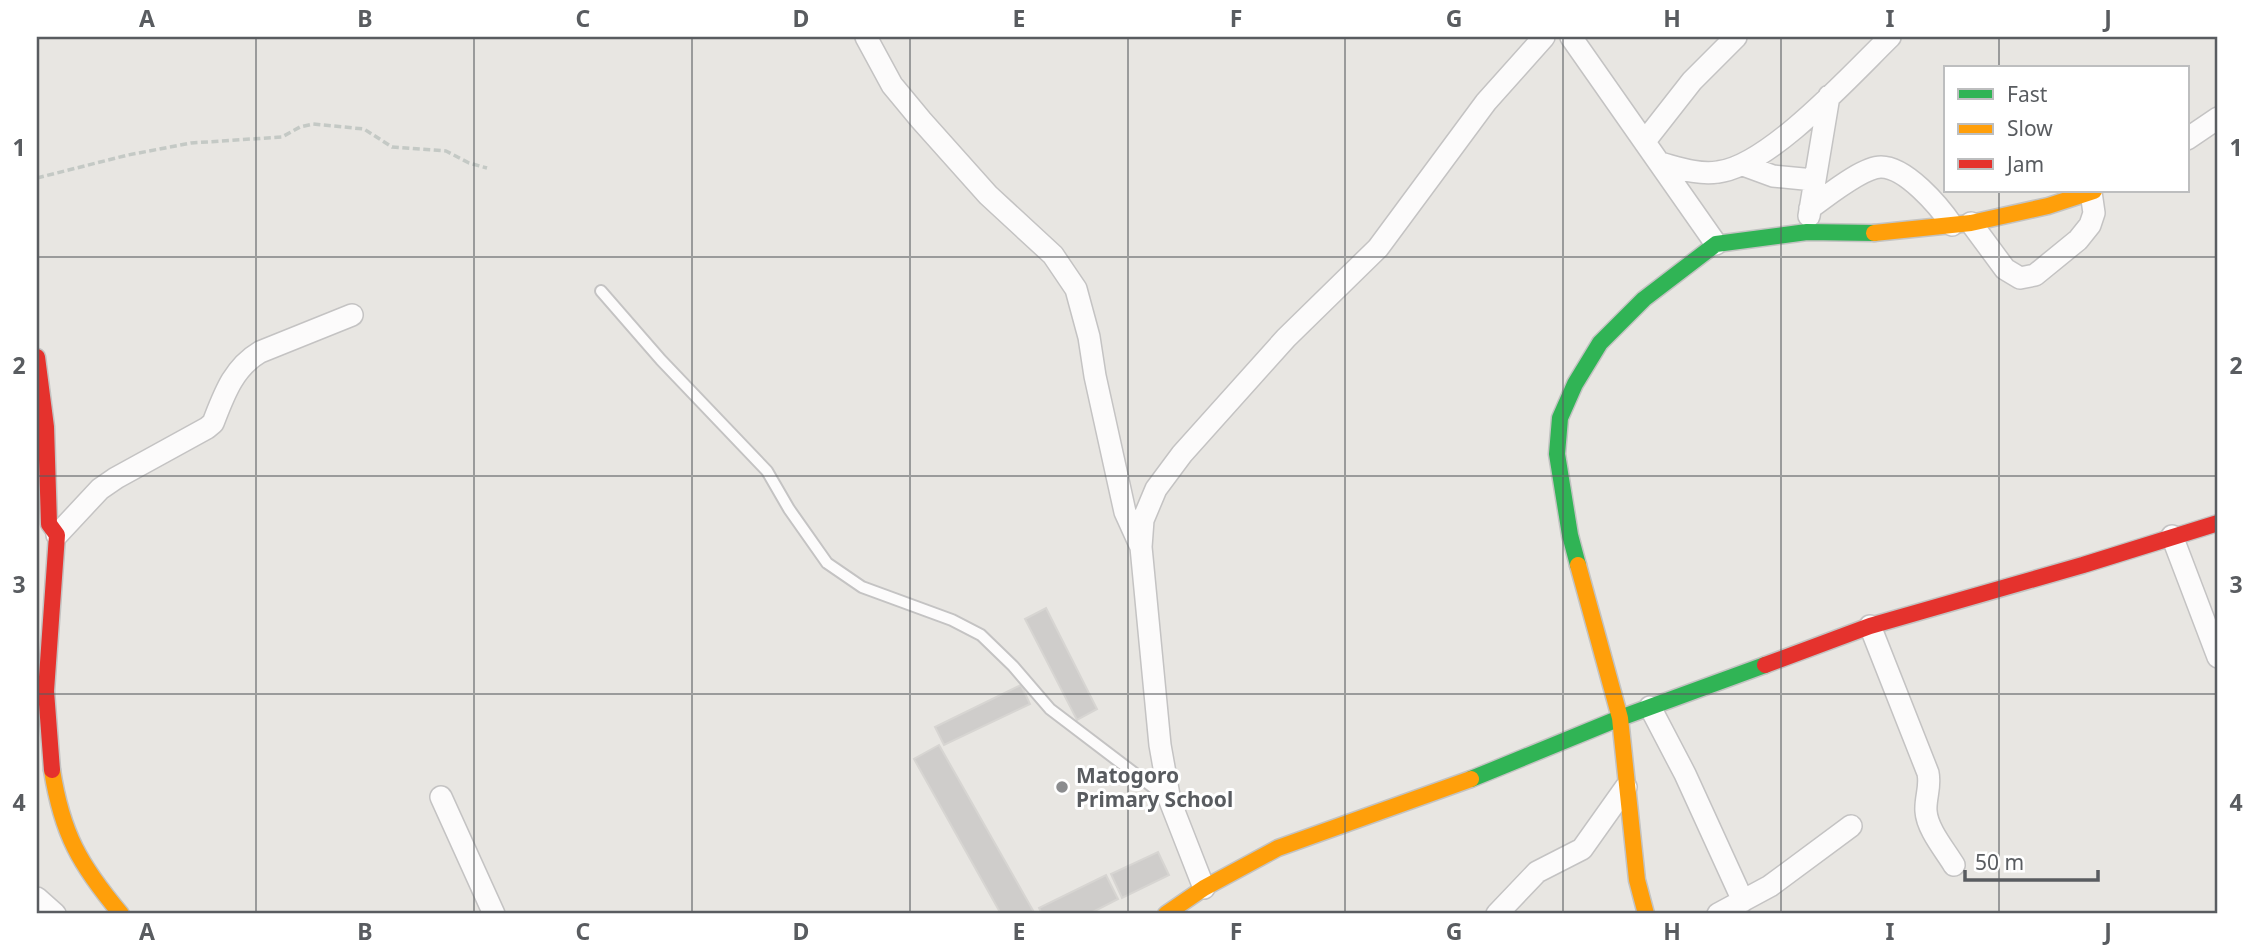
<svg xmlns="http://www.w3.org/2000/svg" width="2255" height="951" font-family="'Noto Sans',sans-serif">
  <rect width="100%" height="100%" fill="#e8e6e2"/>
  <path fill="#cfcdcb" stroke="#d7d5d2" stroke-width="2" d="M1046 608 1097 709 1077 720 1025 619Z
    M1021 685 1030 704 944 745 935 727Z
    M939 745 1035 914H1001L914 759Z
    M1158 852 1169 875 1122 898 1111 874Z
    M1106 875 1118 899 1089 914H1042L1039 908Z"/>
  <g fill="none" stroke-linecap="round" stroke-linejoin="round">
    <defs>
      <path id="lane" d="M601 291 661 360 767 471 789 509 827 563 862 587 952 620 981 635 1013 666 1050 709 1167 798"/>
      <path id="street" d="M866 37 892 85 921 120 988 195 1053 255 1076 289 1089 337 1095 376 1125 512 1140 545
        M1571 37 1716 244
        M2187 139 2218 118
        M1645 141 1692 81 1736 37
        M1660 163C1679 168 1698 175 1718 172 1769 166 1852 74 1890 37
        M1743 165 1773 176 1814 180
        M1810 208C1826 197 1862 167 1881 167 1906 167 1939 206 1952 225
        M1809 216 1829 96
        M1971 223 2005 269 2020 278 2035 275 2078 240 2090 225 2094 213 2091 192
        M57 535 100 489 116 478 207 428 213 423C224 395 233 368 260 352L352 315
        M2172 536 2218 657
        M1870 626 1928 773C1931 787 1925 798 1926 811 1927 829 1945 850 1954 865
        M1650 707 1685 774 1743 901
        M441 797 494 914
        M1204 888 1170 801 1160 745 1141 547 1143 520 1156 489 1182 454 1286 338 1378 248 1486 102 1544 37
        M37 898 55 914
        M1497 914 1537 872 1582 849 1626 787
        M1718 914 1770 886 1851 826"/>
      <path id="fast" d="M1578 565 1570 535 1557 454 1560 418 1575 384 1600 343 1644 299 1716 244 1807 232 1874 233
        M1471 779 1620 718 1765 665"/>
      <path id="slow" d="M1874 233 1971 223 2048 206 2094 191
        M1578 565 1620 718 1637 880 1646 914
        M52 770C62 834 80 865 121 914
        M1166 914 1204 888 1278 848 1471 779"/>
      <path id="jam" d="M37 357 46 427 49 524 57 535 46 691 52 770
        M1765 665 1870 626 2083 565 2218 523"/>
    </defs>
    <use href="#lane" stroke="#c4c3c3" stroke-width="14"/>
    <use href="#street" stroke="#c4c3c3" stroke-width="24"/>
    <use href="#fast" stroke="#c3c3c2" stroke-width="19"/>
    <use href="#slow" stroke="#c3c3c2" stroke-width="19"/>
    <use href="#jam" stroke="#c3c3c2" stroke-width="19"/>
    <path stroke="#c4c9c5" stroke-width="3.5" stroke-dasharray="7 3.5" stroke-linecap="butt" d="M37 178 128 155 191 143 282 137 300 127 313 124 364 129 392 147 446 151 469 163 487 168"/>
    <use href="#lane" stroke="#fcfbfb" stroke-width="10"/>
    <use href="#street" stroke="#fcfbfb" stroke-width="21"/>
    <use href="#fast" stroke="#30b455" stroke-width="16"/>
    <use href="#slow" stroke="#ff9f0a" stroke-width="16"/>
    <use href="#jam" stroke="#e5322d" stroke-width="16"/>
  </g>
  <path fill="none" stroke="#595c60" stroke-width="2" stroke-opacity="0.55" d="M256 37V914M474 37V914M692 37V914M910 37V914M1128 37V914M1345 37V914M1563 37V914M1781 37V914M1999 37V68M1999 191V914M37 257H2218M37 476H2218M37 694H2218"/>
  <circle fill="#8b8c8e" stroke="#fff" stroke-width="2.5" cx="1062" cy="787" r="7"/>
  <g text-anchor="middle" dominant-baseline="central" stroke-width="6" stroke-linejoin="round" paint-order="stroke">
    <g font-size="21" font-weight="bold" fill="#595c60" stroke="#fff" text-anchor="start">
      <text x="1076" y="775">Matogoro<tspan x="1076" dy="24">Primary School</tspan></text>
    </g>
  </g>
  <rect width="2255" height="951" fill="none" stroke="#ffffff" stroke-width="77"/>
  <rect x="1944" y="66" width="245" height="126" fill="#ffffff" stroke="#bdbebf" stroke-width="2"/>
  <rect x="1958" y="89" width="35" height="10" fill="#30b455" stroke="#bdbebf" stroke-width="2"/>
  <text x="2007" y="102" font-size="21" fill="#595c60">Fast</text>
  <rect x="1958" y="124" width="35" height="10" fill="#ff9f0a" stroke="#bdbebf" stroke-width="2"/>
  <text x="2007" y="136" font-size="21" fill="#595c60">Slow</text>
  <rect x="1958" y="159" width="35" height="10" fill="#e5322d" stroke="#bdbebf" stroke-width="2"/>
  <text x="2007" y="172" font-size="21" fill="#595c60">Jam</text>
  <path d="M1965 870v10h133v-10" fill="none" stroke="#595c60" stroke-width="3.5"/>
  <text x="1975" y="870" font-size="21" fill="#595c60" stroke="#ffffff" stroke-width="5" paint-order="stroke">50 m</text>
  <rect x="38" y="38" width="2178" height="874" fill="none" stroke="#595c60" stroke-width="2.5"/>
  <g font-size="23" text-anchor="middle" font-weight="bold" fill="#595c60">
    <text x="147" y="27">A</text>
    <text x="365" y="27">B</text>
    <text x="583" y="27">C</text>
    <text x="801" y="27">D</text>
    <text x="1019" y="27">E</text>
    <text x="1236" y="27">F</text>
    <text x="1454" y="27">G</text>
    <text x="1672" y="27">H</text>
    <text x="1890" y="27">I</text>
    <text x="2108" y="27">J</text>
    <text x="19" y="156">1</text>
    <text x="2236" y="156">1</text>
    <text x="19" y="374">2</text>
    <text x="2236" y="374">2</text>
    <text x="19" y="593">3</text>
    <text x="2236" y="593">3</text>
    <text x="19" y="811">4</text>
    <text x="2236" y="811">4</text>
    <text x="147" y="940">A</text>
    <text x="365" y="940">B</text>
    <text x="583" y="940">C</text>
    <text x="801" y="940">D</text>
    <text x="1019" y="940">E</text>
    <text x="1236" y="940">F</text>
    <text x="1454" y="940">G</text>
    <text x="1672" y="940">H</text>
    <text x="1890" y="940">I</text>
    <text x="2108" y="940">J</text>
  </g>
</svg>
